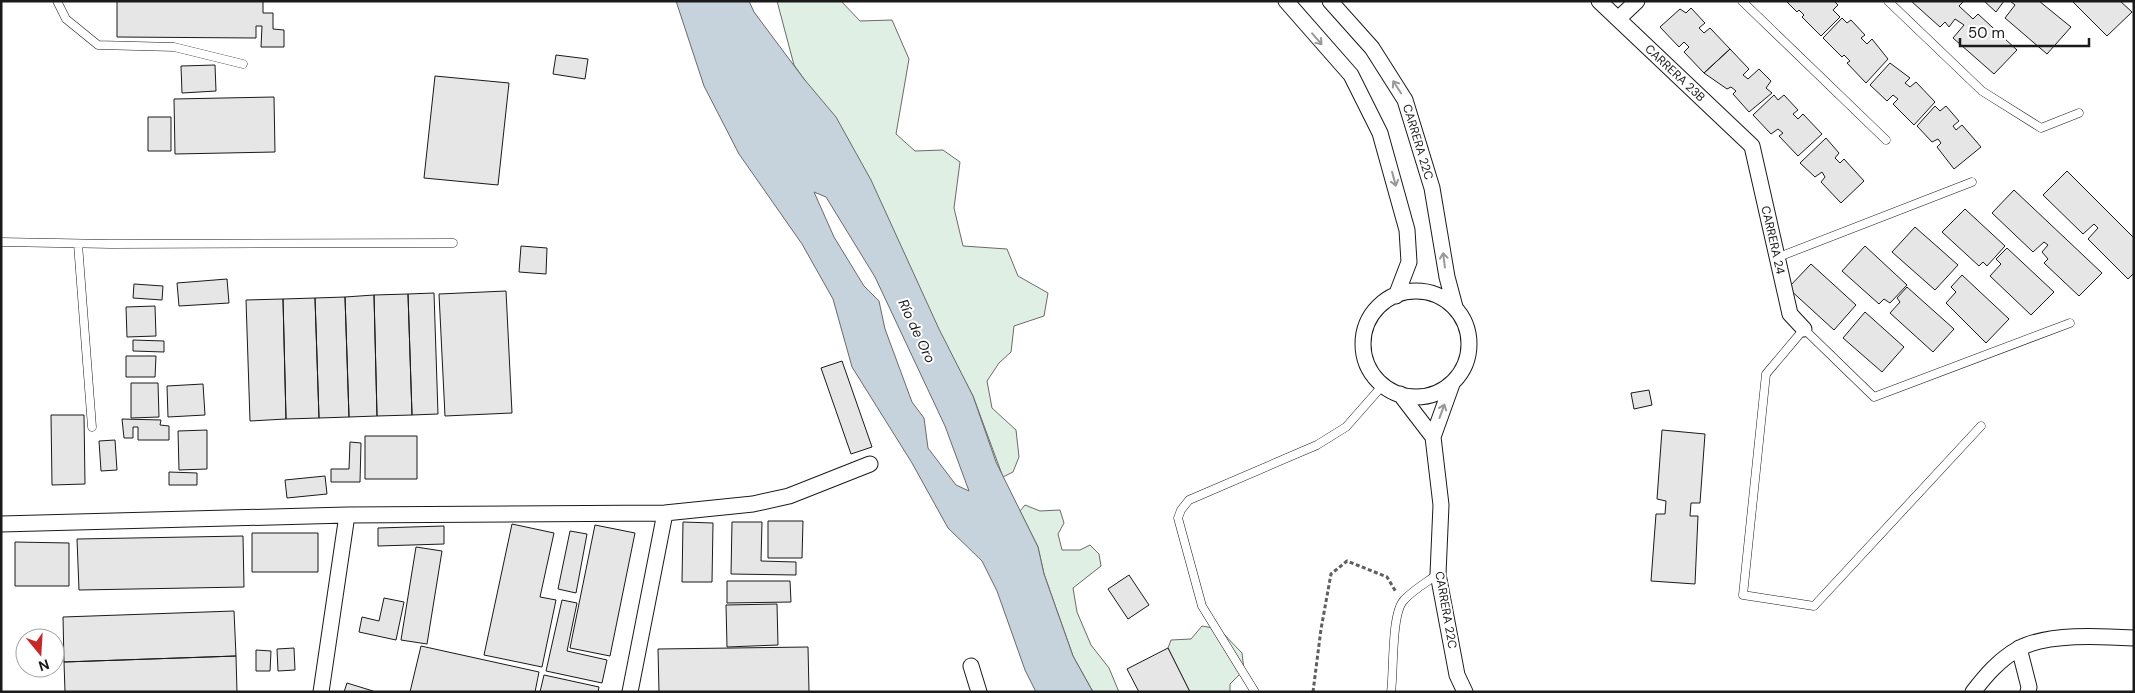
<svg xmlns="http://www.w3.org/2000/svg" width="2135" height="693" font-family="'DM Sans',sans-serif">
  <rect width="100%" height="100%" fill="#fff"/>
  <path fill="#e0efe3" stroke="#6a6a6a" d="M777 1H841L860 21 892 20 909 59 896 134 915 151 943 150 960 162 954 208 963 246 1007 249 1018 276 1048 293 1044 316 1014 326 1011 352 999 363 987 381 992 408 1016 430 1019 457 1013 472 1003 477 973 396 804 79 794 65Z
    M1025 505 1040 511 1060 510 1064 523 1058 534 1062 550H1080L1090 545 1099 554 1101 566 1073 588 1077 612 1091 645 1109 668 1119 692H1093L1073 656 1044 574 1038 547 1020 511Z
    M1202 626 1219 629 1242 653 1244 670 1230 684V692H1190L1168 648 1171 640 1191 639Z"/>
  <path fill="#c6d2dc" stroke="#6a6a6a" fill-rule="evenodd" d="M676 1H749L754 12 804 79 836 117 871 180 939 329 973 396 996 462 1038 547 1044 574 1073 656 1093 692H1036L1025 670 997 591 982 561 948 528 912 463 852 367 833 299 802 244 739 154 704 86ZM814 192 826 197 875 277 945 426 969 491 956 485 928 448 924 418 912 402 885 329 879 301 864 286 834 237Z"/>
  <path fill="#e6e6e6" stroke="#1a1a1a" d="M117 1H263V13H273V29L284 30V47H261L262 26H256V38L117 37Z
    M1786 1H1834L1838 5 1833 10 1840 17 1821 36 1802 17 1804 15 1799 10 1797 12Z
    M1911 1H1964L1959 6 1973 19 1978 14 2017 50 1994 74 1953 38 1964 25 1955 19 1949 27 1945 22 1940 27Z
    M1984 1H2004L1996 12Z
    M2010 1H2039L2071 27 2047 54 2005 18 2015 5Z
    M2072 1H2120L2132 12 2107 36Z
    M1691 8 1705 23 1699 28 1704 33 1710 28 1730 49 1704 73 1684 52 1689 47 1684 42 1679 47 1660 27 1680 9 1686 13Z
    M1842 18 1847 23 1851 20 1865 35 1861 38 1867 44 1872 39 1888 59 1866 83 1847 63 1850 61 1844 55 1842 57 1823 38Z
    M1730 49 1749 69 1743 75 1748 79 1759 69 1771 81 1766 88 1772 93 1749 112 1733 94 1736 91 1731 87 1727 89 1704 73Z
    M556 55 588 59 585 79 553 74Z
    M1890 63 1910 78 1905 83 1910 87 1916 82 1935 102 1914 125 1893 104 1898 99 1893 95 1887 101 1870 85Z
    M215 65 216 91 182 93 181 66Z
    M435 76 509 83 498 185 424 178Z
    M1774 95 1778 100 1784 95 1798 110 1793 114 1798 119 1803 114 1822 134 1798 156 1779 136 1783 133 1778 129 1771 134 1753 115Z
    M274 97 275 152 175 154 174 99Z
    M1935 106 1940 111 1946 106 1959 121 1953 126 1956 130 1962 125 1981 147 1954 169 1937 147 1941 143 1938 139 1932 142 1917 126Z
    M148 117H171V151H148Z
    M1826 138 1839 153 1835 158 1840 163 1844 159 1864 181 1841 203 1821 182 1825 177 1822 172 1815 177 1800 163Z
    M2067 171 2134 238V273L2128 279 2088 239 2098 228 2094 224 2083 234 2043 195Z
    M2014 190 2102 273 2079 296 2044 263 2048 259 2042 252 2048 245 2044 242 2033 252 1992 213Z
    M1965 209 2005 246 1987 266 1983 262 1979 266 1942 232Z
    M1915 227 1958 265 1935 290 1892 252Z
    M521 246 547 248 546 274 519 272Z
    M1865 246 1907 285 1890 303 1884 299 1879 304 1842 271Z
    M2007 248 2054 292 2031 315 1990 276 2001 264 1996 259Z
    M1811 264 1856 305 1834 330 1788 288Z
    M1962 275 2009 319 1986 343 1946 303 1956 292 1951 287Z
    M227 279 229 303 179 306 177 283Z
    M134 284 163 286 162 300 133 298Z
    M1907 287 1954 329 1933 352 1890 313 1900 302 1897 298Z
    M506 291 512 413 445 416 439 294Z
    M434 293 438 414 412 415 408 294Z
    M408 294 412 415 377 416 374 295Z
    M374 295 377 416 349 417 345 297Z
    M345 297 349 417 319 418 315 298Z
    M315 298 319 418 286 419 283 299Z
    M283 299 286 419 250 421 246 300Z
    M155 306 156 336 127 337 126 307Z
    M1865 312 1904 347 1882 372 1843 338Z
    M133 340 164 341V352L133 351Z
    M126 356H156L155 377H126Z
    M842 361 872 447 851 454 821 368Z
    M131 383H158L159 417 131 418Z
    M203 384 205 415 168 417 167 386Z
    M1649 390 1652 405 1634 409 1631 393Z
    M51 415H84L85 484 52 485Z
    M122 419 161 420 160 425 169 426V440H138V427H133V438H124Z
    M207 430V469L179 470 178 431Z
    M1662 430 1705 434 1700 503H1691L1690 516H1698L1695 584 1651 581 1656 514H1665L1666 501 1657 499Z
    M365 436H417V479H365Z
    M115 440 117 470 101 471 99 441Z
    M350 442 361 443 360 482H331V469H349Z
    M169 472 197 473V485H169Z
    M325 476 327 494 287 498 285 480Z
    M768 521H803L802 558H768Z
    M683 522 713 523 712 582H682Z
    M732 522H762L761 561 796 562V575L731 574Z
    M512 524 554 533 540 597 556 600 542 667 484 655Z
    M595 525 635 533 610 656 570 648Z
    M444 526V544L378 546V528Z
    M570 531 587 534 576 593 558 589Z
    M252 533H318V572H252Z
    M243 536 244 587 79 590 77 539Z
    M15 542 69 543V586H15Z
    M416 547 442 551 427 644 401 640Z
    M1129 575 1149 605 1128 619 1108 589Z
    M727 581H790L791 602 727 603Z
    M384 598 404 602 396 640 359 632 362 617 379 621Z
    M562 600 577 603 567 651 607 660 602 683 546 671Z
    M777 604 778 645 727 647 726 605Z
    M234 611 236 656 64 662 63 617Z
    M421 646 539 672 535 692H410Z
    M808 647 809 692H659L658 649Z
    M294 648 295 670 278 671 277 649Z
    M1168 648 1190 692H1139L1127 669Z
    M256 650 271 651 270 671H256Z
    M236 656 237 692H65L64 662Z
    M544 675 599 687 598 692H540Z
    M347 683 373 691V692H344Z"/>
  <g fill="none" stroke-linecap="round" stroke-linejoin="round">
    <defs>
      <path id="service" d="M57 1 66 19 98 45 174 47 243 64
        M1742 1 1886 140
        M1888 1 1982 91 2041 128 2079 113
        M1 242 111 244 453 243
        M78 244 92 427
        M1776 258 1972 182
        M1981 426 1814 606 1743 595 1766 374 1804 329 1874 397 2070 323
        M1255 692 1202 606 1178 518 1181 510 1189 500 1317 445 1346 427 1383 385
        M1391 692C1394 672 1391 613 1404 600 1413 590 1427 582 1438 574"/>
      <path id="minor" d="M1286 1 1351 75 1380 133 1407 230 1409 262 1396 296
        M1330 1 1372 48 1405 100 1432 188 1447 277 1455 307
        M1599 1 1752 146 1790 314 1804 329
        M1618 19 1637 1
        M1363 344a53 53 0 1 1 106 0a53 53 0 1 1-106 0Z
        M1452 384 1433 437 1441 505 1438 574 1457 675 1465 692
        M1400 394 1433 437
        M1 524 347 515 665 513 753 504 789 496 870 464
        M2019 648 2029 687 2028 692
        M971 666 979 692
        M321 692 347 515
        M630 692 665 513
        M1973 692C1986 675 1999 660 2018 649 2047 633 2101 636 2134 638"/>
    </defs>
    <use href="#service" stroke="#1a1a1a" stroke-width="9"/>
    <use href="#minor" stroke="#1a1a1a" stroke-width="17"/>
    <path stroke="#5f5f5f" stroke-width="3" stroke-dasharray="4 2.5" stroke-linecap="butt" d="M1313 692 1321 629 1331 574 1347 561 1387 577 1396 592"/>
    <use href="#service" stroke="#fff" stroke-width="8"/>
    <use href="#minor" stroke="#fff" stroke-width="15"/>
  </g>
  <defs><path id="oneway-shaft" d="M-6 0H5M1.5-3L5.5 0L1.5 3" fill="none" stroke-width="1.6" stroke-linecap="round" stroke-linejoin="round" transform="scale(1.25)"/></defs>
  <g stroke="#989898">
    <use href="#oneway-shaft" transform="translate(1317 39) rotate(49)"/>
    <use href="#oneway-shaft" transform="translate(1397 87) rotate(-123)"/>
    <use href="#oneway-shaft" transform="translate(1394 179) rotate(75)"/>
    <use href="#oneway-shaft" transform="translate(1444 260) rotate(-97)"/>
    <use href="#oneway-shaft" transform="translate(1442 411) rotate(-70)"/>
  </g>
  <g text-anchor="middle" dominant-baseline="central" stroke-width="4" stroke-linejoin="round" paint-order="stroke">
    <g font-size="12" fill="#1a1a1a" stroke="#fff">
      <text transform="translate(1675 73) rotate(43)">CARRERA 23B</text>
      <text transform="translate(1418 142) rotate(73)">CARRERA 22C</text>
      <text transform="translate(1773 240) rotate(77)">CARRERA 24</text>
      <text transform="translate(1446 610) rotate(80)">CARRERA 22C</text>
    </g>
    <g font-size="14" font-style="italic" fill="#1a1a1a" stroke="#fff">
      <text transform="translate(917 331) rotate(65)">Río de Oro</text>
    </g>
  </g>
  <rect width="2135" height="693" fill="none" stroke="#1a1a1a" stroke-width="5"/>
  <g transform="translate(40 653) rotate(162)"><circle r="24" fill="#ffffff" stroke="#a3a3a3"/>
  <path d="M0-4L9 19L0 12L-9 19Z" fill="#c62828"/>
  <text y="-8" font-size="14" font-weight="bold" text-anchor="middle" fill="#1a1a1a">N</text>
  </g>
  <path d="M1960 38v8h129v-8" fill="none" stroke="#1a1a1a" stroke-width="2.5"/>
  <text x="1968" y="38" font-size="15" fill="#1a1a1a" stroke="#ffffff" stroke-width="4" paint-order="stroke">50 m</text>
</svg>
